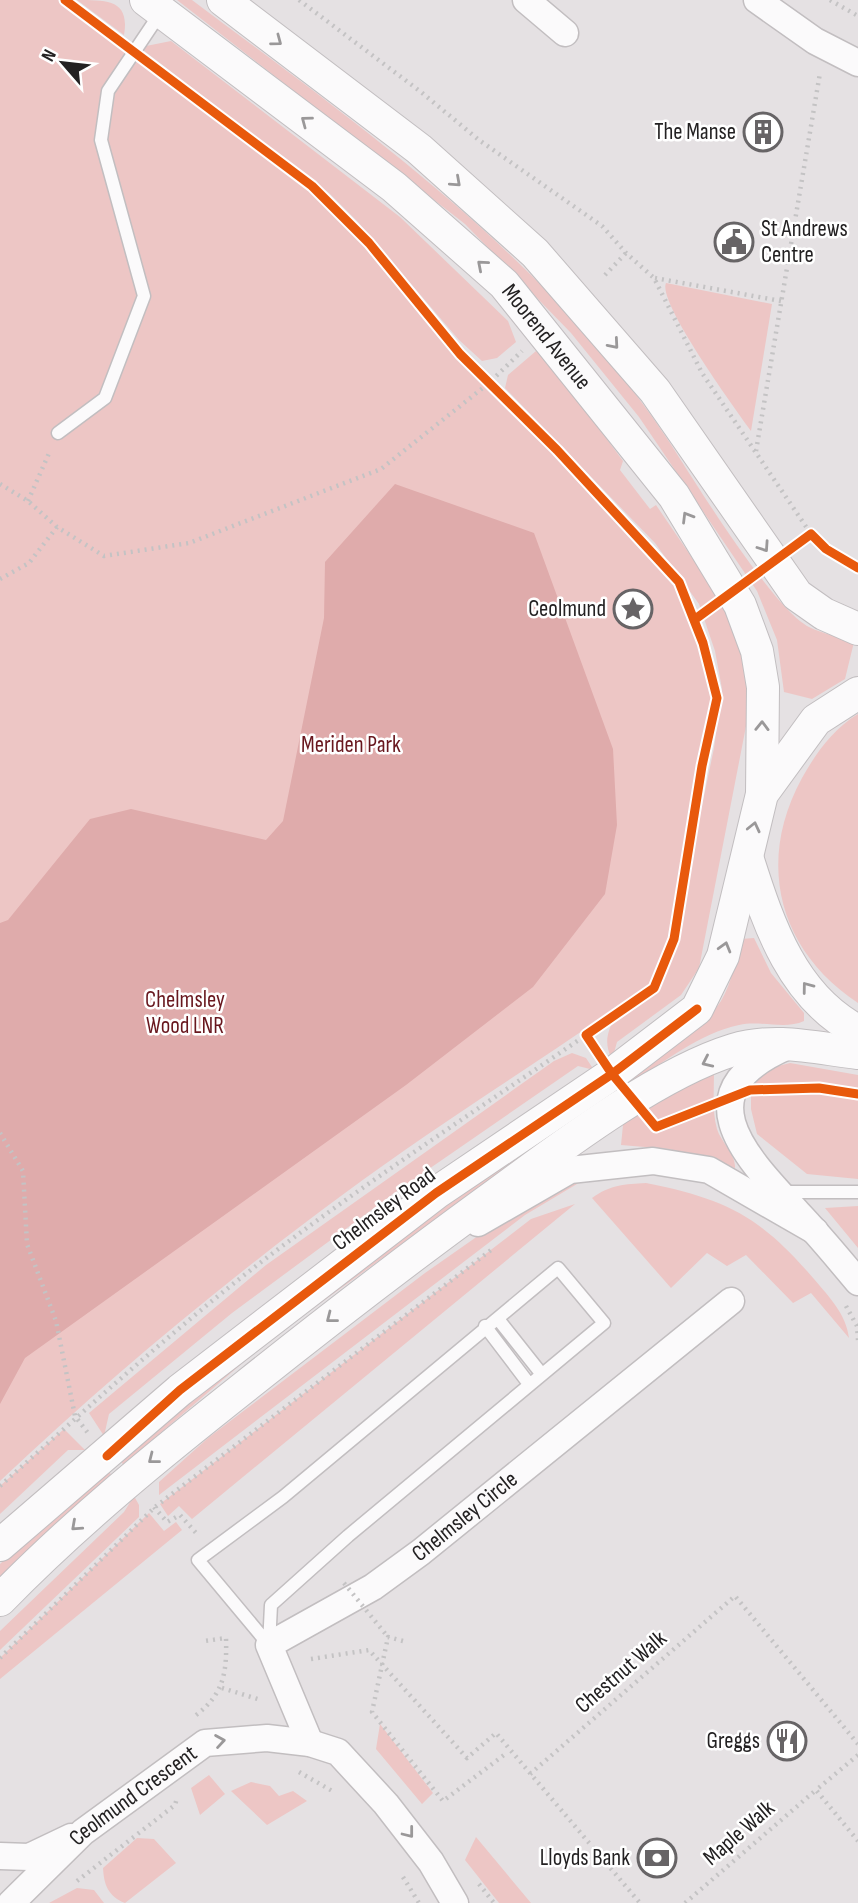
<svg xmlns="http://www.w3.org/2000/svg" width="858" height="1903" font-family="'Sofia Sans Condensed',sans-serif">
  <rect width="100%" height="100%" fill="#e5e1e3"/>
  <path fill="#edc6c5" d="M0 0H65L312 186 369 243 460 354 557 450 679 582 703 643 717 698 702 766 679 916 714 748 722 689 715 651 699 604 655 543 505 388 508 375 536 351 550 362 623 461 620 470 650 509 656 505 712 587 738 632 746 671 748 716 699 968 681 995 617 1042 612 1060C603 1040 608 1033 616 1013L607 1014C520 1074 430 1130 345 1193 224 1282 109 1378 0 1481Z
    M77 0C108 0 130 0 124 35Z
    M177 0H192C365 130 549 258 670 443 695 482 773 609 809 627 823 634 840 637 854 642L845 679 812 699 784 692 777 640 757 591 639 417 571 333 465 224Z
    M171 41 400 217 508 321 516 342 497 358 482 361 459 340 358 222 329 193 143 50 146 46Z
    M666 283 772 304 751 431C736 410 657 302 666 283Z
    M858 714V1003C778 950 756 862 802 778 816 753 833 729 858 714Z
    M754 938 771 973 804 1013V1021C785 1030 760 1020 739 1025 700 1033 665 1062 632 1082L627 1076C654 1056 703 1029 721 1001 732 982 736 960 741 939Z
    M572 1053 586 1058 594 1070 578 1066 397 1191 232 1313 109 1414 104 1436 89 1413 266 1265 554 1061Z
    M790 1063 858 1075V1179L807 1174 757 1134 751 1109V1083L770 1068Z
    M714 1074C714 1092 712 1111 717 1129 721 1142 736 1154 735 1168L669 1149 621 1145 624 1115Z
    M608 1087 613 1096 469 1195 267 1342 123 1465 119 1454 264 1333Z
    M582 1181 525 1215 159 1495V1482L208 1438 425 1273 512 1212 557 1185Z
    M646 1183C727 1199 761 1217 814 1279 830 1298 846 1314 849 1338L811 1293 793 1303 746 1255 727 1266 707 1253 671 1288 592 1198C610 1185 625 1184 646 1183Z
    M575 1204 192 1519 179 1506 168 1516 160 1504 531 1219Z
    M858 1206V1248L825 1208Z
    M64 1429 85 1450H68L0 1514V1486Z
    M103 1468 111 1474 0 1577V1564Z
    M134 1496 139 1505V1517L0 1650V1631L124 1512Z
    M149 1513 164 1531 176 1522 182 1530 0 1679V1658Z
    M380 1724 433 1793 422 1804 376 1749Z
    M209 1775 225 1794 200 1815 191 1788Z
    M251 1782 270 1786 279 1796 293 1791 307 1801 267 1825 231 1791Z
    M476 1837 531 1903H499L465 1860Z
    M137 1838 154 1839 176 1863 125 1903C108 1896 104 1885 103 1868Z
    M77 1888 94 1890 104 1903H49Z"/>
  <path fill="#dfabab" d="M395 484 534 533 613 749 617 825 605 894 533 987 406 1085 25 1358 0 1404V923L8 920 90 819 131 809 266 840 283 821 324 618 325 562Z"/>
  <g fill="none" stroke-linecap="round" stroke-linejoin="round">
    <defs>
      <path id="service" d="M58 433 105 398 144 296 101 140 108 91 161 12
        M779 1192H858
        M558 1268 604 1323 348 1536 271 1605 269 1645 198 1560 283 1497Z
        M498 1319 540 1372
        M485 1326 526 1380"/>
      <g id="minor">
        <path d="M526 0 565 33"/>
        <path d="M757 0 815 41 858 63"/>
        <path d="M788 1046C681 1092 745 1156 798 1213 819 1235 838 1258 858 1282"/>
        <path d="M478 1223 570 1170 653 1161 709 1170 815 1231"/>
        <path id="s1" d="M310 1743 269 1645 373 1587 421 1552 731 1301"/>
        <path d="M0 1856 29 1857 71 1837"/>
        <path id="s2" d="M11 1903 83 1832 205 1743 267 1738 310 1743 338 1752 386 1804 431 1862 455 1903"/>
      </g>
      <g id="tertiary">
        <path id="s3" d="M146 0 394 187 504 284 674 496 740 605 757 651 763 687 762 794"/>
        <path d="M223 0 419 149 535 253 655 391 797 595 824 614 858 629"/>
        <path d="M748 860C769 926 793 997 858 1031"/>
        <path d="M0 1545 180 1390 436 1193 612 1074 697 1009 723 956 762 794 816 720 858 693"/>
        <path d="M0 1600C77 1521 161 1453 247 1385 326 1322 405 1261 486 1202 553 1153 655 1074 733 1050 776 1037 815 1048 858 1053"/>
      </g>
    </defs>
    <use href="#service" stroke="#c2bec0" stroke-width="15"/>
    <use href="#minor" stroke="#c2bec0" stroke-width="29"/>
    <use href="#tertiary" stroke="#c2bec0" stroke-width="34"/>
    <path stroke="#c4c3c4" stroke-width="4.5" stroke-dasharray="2 5" stroke-linecap="butt" d="M299 0 421 92 479 140 602 226 626 253 654 278 702 373 811 534
      M830 0 858 16
      M605 275 626 253
      M655 278 781 301
      M756 451 820 73
      M0 484 28 501 57 527 104 556 189 543 381 469 489 383 522 351
      M28 501 50 451
      M0 579 29 563 57 527
      M0 1133 23 1171 27 1244 56 1321 75 1416 88 1433
      M846 1306 857 1326 858 1340
      M0 1486C83 1412 165 1337 252 1269 360 1186 474 1112 586 1035
      M154 1507 167 1522 180 1515 198 1535
      M403 1641 388 1637 372 1712 443 1801 504 1755
      M0 1658 155 1507 491 1250
      M311 1659 369 1650 467 1758 496 1733 640 1903
      M222 1688 261 1700
      M196 1715C224 1694 227 1672 226 1638L205 1641
      M858 1755 816 1790 858 1841
      M299 1772 334 1792
      M530 1774 735 1596 858 1744
      M403 1877 419 1903
      M77 1881 175 1805 177 1798
      M479 1884 494 1903
      M685 1903 816 1790"/>
    <use href="#service" stroke="#fbfafb" stroke-width="12"/>
    <use href="#minor" stroke="#fbfafb" stroke-width="26"/>
    <use href="#tertiary" stroke="#fbfafb" stroke-width="32"/>
    <path stroke="#c4c3c4" stroke-width="4.5" stroke-dasharray="2 5" stroke-linecap="butt" d="M344 1583 388 1637"/>
    <defs>
      <path id="cycleway" d="M65 0 312 186 369 243 460 354 557 450 679 582 703 643 717 698 702 766 674 939 654 988 586 1035 612 1074 656 1127 750 1090 819 1088 858 1094
        M694 620 811 534 826 549 858 568
        M107 1456 180 1390 436 1193 612 1074 697 1009"/>
    </defs>
    <use href="#cycleway" stroke="#fff" stroke-width="13"/>
    <use href="#cycleway" stroke="#e8590c" stroke-width="9"/>
  </g>
  <defs><path id="oneway-chevron" d="M-2-3.5L2.5 0L-2 3.5" fill="none" stroke-width="1.6" stroke-linecap="round" stroke-linejoin="round" transform="scale(1.75)"/></defs>
  <g stroke="#9a9899">
    <use href="#oneway-chevron" transform="translate(277 41) rotate(37)"/>
    <use href="#oneway-chevron" transform="translate(306 121) rotate(-143)"/>
    <use href="#oneway-chevron" transform="translate(456 182) rotate(42)"/>
    <use href="#oneway-chevron" transform="translate(482 265) rotate(-139)"/>
    <use href="#oneway-chevron" transform="translate(614 344) rotate(49)"/>
    <use href="#oneway-chevron" transform="translate(687 517) rotate(-121)"/>
    <use href="#oneway-chevron" transform="translate(764 547) rotate(56)"/>
    <use href="#oneway-chevron" transform="translate(762 726) rotate(-89)"/>
    <use href="#oneway-chevron" transform="translate(754 827) rotate(-77)"/>
    <use href="#oneway-chevron" transform="translate(725 947) rotate(-74)"/>
    <use href="#oneway-chevron" transform="translate(807 987) rotate(-127)"/>
    <use href="#oneway-chevron" transform="translate(707 1062) rotate(155)"/>
    <use href="#oneway-chevron" transform="translate(331 1318) rotate(142)"/>
    <use href="#oneway-chevron" transform="translate(153 1459) rotate(142)"/>
    <use href="#oneway-chevron" transform="translate(76 1526) rotate(138)"/>
    <use href="#oneway-chevron" transform="translate(220 1741) rotate(-9)"/>
    <use href="#oneway-chevron" transform="translate(409 1833) rotate(52)"/>
  </g>
  <defs>
    <symbol id="building-ring" viewBox="-11 -11 22 22"><circle r="9.5" fill="#fff" stroke="#676466" stroke-width="1.5"/><path d="M-4-6H4V6H1V3H-1V6H-4ZM-2.5-4.3h1.7v1.8h-1.7ZM.8-4.3h1.7v1.8H.8ZM-2.5-1h1.7V.8h-1.7ZM.8-1h1.7V.8H.8Z" fill="#676466"/></symbol>
    <symbol id="civic-ring" viewBox="-11 -11 22 22"><circle r="9.5" fill="#fff" stroke="#676466" stroke-width="1.5"/><path d="M-.6-6.5H3V-4.5H.6V-3L4-1V1h2V6H-6V1h2V-1L-.6-3ZM-1.2 2.5V6h2.4V2.5Z" fill="#676466"/></symbol>
    <symbol id="sight-ring" viewBox="-11 -11 22 22"><circle r="9.5" fill="#fff" stroke="#676466" stroke-width="1.5"/><path d="M0-6L1.8-2.2L6-1.7L2.9 1.2L3.7 5.4L0 3.3L-3.7 5.4L-2.9 1.2L-6-1.7L-1.8-2.2Z" fill="#676466"/></symbol>
    <symbol id="restaurant-ring" viewBox="-11 -11 22 22"><circle r="9.5" fill="#fff" stroke="#676466" stroke-width="1.5"/><path d="M-5-6h1v4h1v-4h1v4h1v-4h1v5L-1.5 .5V6h-2V.5L-5-1ZM5-6V6H3V1.5H1.5Q1.5-4 5-6Z" fill="#676466"/></symbol>
    <symbol id="bank-ring" viewBox="-11 -11 22 22"><circle r="9.5" fill="#fff" stroke="#676466" stroke-width="1.5"/><path d="M-6-4H6V4H-6ZM0-2.3a2.3 2.3 0 1 0 0 4.6a2.3 2.3 0 1 0 0-4.6Z" fill="#676466"/></symbol>
  </defs>
  <g fill-rule="evenodd">
    <use href="#building-ring" x="741" y="110" width="44" height="44"/>
    <use href="#civic-ring" x="712" y="220" width="44" height="44"/>
    <use href="#sight-ring" x="611" y="587" width="44" height="44"/>
    <use href="#restaurant-ring" x="765" y="1719" width="44" height="44"/>
    <use href="#bank-ring" x="635" y="1836" width="44" height="44"/>
  </g>
  <g text-anchor="middle" dominant-baseline="central" stroke-width="5" stroke-linejoin="round" paint-order="stroke">
    <g font-size="23" fill="#232122" stroke="#fff" text-anchor="end">
      <text x="736" y="132">The Manse</text>
      <text x="761" y="229" text-anchor="start">St Andrews<tspan x="761" dy="26">Centre</tspan></text>
      <text x="606" y="609">Ceolmund</text>
      <text x="760" y="1741">Greggs</text>
      <text x="630" y="1858">Lloyds Bank</text>
    </g>
    <g font-size="23" fill="#232122" stroke="#fff">
      <text stroke="none"><textPath href="#s3" startOffset="525">Moorend Avenue</textPath></text>
      <text transform="translate(384 1209) rotate(-37)">Chelmsley Road</text>
      <text stroke="none"><textPath href="#s1" startOffset="341">Chelmsley Circle</textPath></text>
      <text transform="translate(621 1672) rotate(-41)">Chestnut Walk</text>
      <text stroke="none"><textPath href="#s2" startOffset="163">Ceolmund Crescent</textPath></text>
      <text transform="translate(739 1833) rotate(-41)">Maple Walk</text>
    </g>
    <g font-size="23" fill="#68171e" stroke="#fff">
      <text x="351" y="745">Meriden Park</text>
      <text x="185" y="1000">Chelmsley<tspan x="185" dy="26">Wood LNR</tspan></text>
    </g>
  </g>
  <g transform="translate(63 63) rotate(298)" stroke="#ffffff" stroke-width="5" paint-order="stroke">
  <path d="M0-5L12 26L0 18L-12 26Z" fill="#232122"/>
  <text y="-10" font-size="19" font-weight="bold" text-anchor="middle" fill="#232122">N</text>
  </g>
</svg>
